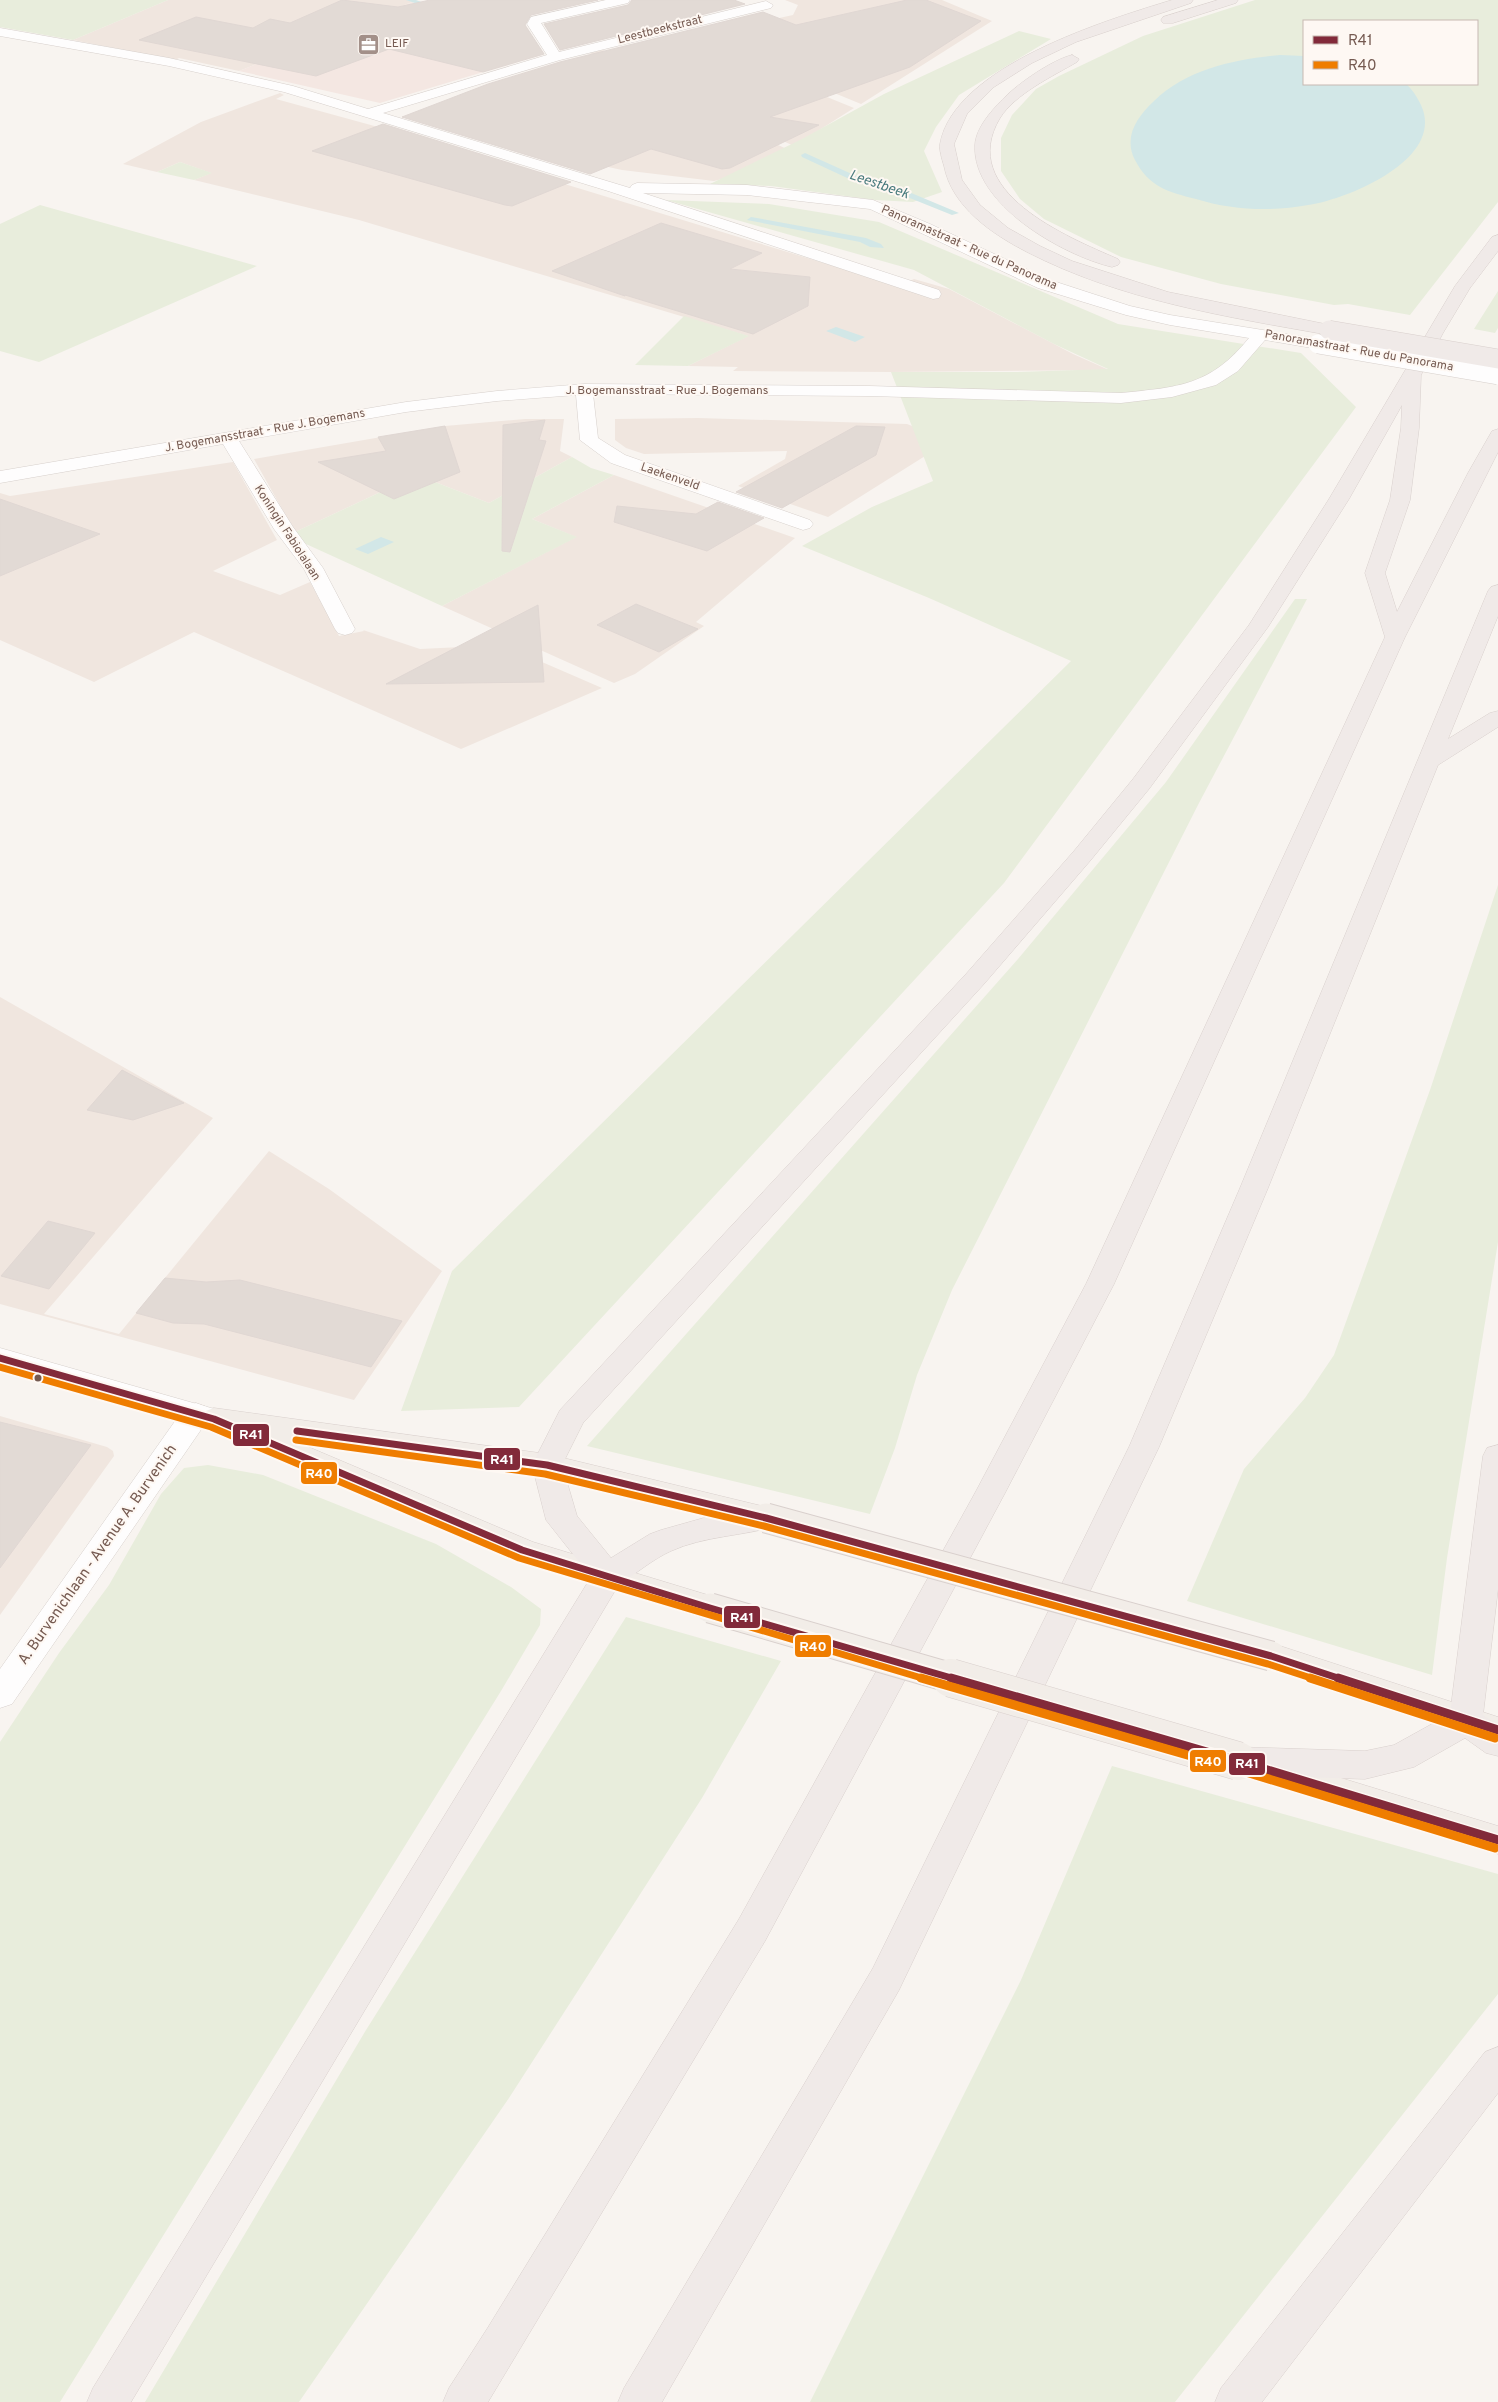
<svg xmlns="http://www.w3.org/2000/svg" width="1498" height="2402" font-family="Overpass,sans-serif">
  <rect width="100%" height="100%" fill="#f8f4f0"/>
  <path fill="#f0e6df" d="M168 0H408L412 2 239 71 179 58 175 60 73 40Z
    M785 0H942L992 21 861 104 793 76 770 20 793 15 798 5Z
    M603 50 678 86 751 66 854 108 794 146 589 53Z
    M646 84 804 157 714 181 622 170 558 156Z
    M280 93 284 95 276 99 378 127 899 286 914 279 949 289 1073 354 1109 370 891 372 733 371 738 367 688 366 748 336 359 220 194 180 211 173 180 162 157 172 123 164 201 122Z
    M698 418 907 424 949 441 828 517 738 486 785 459 787 451 644 454 626 448 615 440V419Z
    M525 419H564L560 451 572 457 489 503 417 475 295 532 254 459 445 426Z
    M233 462 277 540 213 571 280 595 310 582 339 636 364 631 363 630 420 649 503 645 602 688 461 749 194 632 94 682 0 640V493L10 496Z
    M614 475 795 538 696 622 704 626 635 674 614 683 442 606 576 537 532 519Z
    M0 997 213 1118 44 1314 119 1334 269 1151 329 1189 442 1271 354 1400 0 1304Z
    M0 1416 107 1447 113 1451 114 1456 0 1615Z"/>
  <path fill="#f4e7e2" d="M412 2 540 55 380 103 239 71Z"/>
  <path fill="#e8eddc" fill-rule="evenodd" d="M0 0H168L73 40 0 27Z
    M1255 0H1498V202L1410 315 1348 304 1334 305 1221 284 1121 257 1044 219 1020 199 1001 171V138L1012 115 1036 89 1059 76 1143 36ZM1304 21H1477V84H1304Z
    M1019 31 1051 39 959 95 936 127 924 151 942 192 913 202 875 200 771 186 710 184 802 139 884 94Z
    M180 162 212 173 194 180 157 172Z
    M666 200 769 204 879 222 1118 324 1301 353 1356 407 1004 883 519 1407 401 1411 452 1271 1071 661 929 598 802 546 872 507 933 481 891 372H1017L1108 369 1054 344 914 270Z
    M40 205 257 266 39 362 0 351V224Z
    M1498 291V328L1495 333 1474 329Z
    M684 316 749 336 688 366 635 365Z
    M572 457 591 468 614 475 532 519 577 537 442 606 306 544 295 532 417 475 489 503Z
    M1295 599H1307L1199 803 952 1290 917 1375 895 1448 870 1514 587 1446 1018 959 1166 782Z
    M1498 885V1242L1447 1558 1432 1675 1187 1601 1244 1469 1305 1398 1334 1355 1430 1090Z
    M208 1465 263 1475 436 1544 511 1587 541 1609 540 1625 501 1691 60 2402H0V1742L59 1653 109 1585 161 1494 184 1468Z
    M626 1617 781 1661 702 1798 509 2098 299 2402H145L366 2030Z
    M1112 1766 1498 1874V1994L1175 2402H810L1021 1980Z"/>
  <path fill="#d2e7e7" d="M1280 55 1304 56V84H1406C1413 90 1417 97 1421 105 1446 159 1348 199 1308 205 1272 212 1231 210 1196 199 1168 192 1149 187 1135 160 1123 137 1137 117 1154 101 1187 69 1236 59 1280 55Z
    M751 217 866 238 881 244 884 248 870 247 860 242 747 220Z
    M836 327 865 337 855 342 826 331Z
    M381 537 394 542 368 554 355 549Z"/>
  <g fill="none" stroke-linecap="round" stroke-linejoin="round">
    <path fill="#d2e7e7" fill-rule="evenodd" d="M406 0H416L438 8 435 10Z
      M805 153 863 179 885 182 959 213 952 215 880 186 858 183 802 157 801 155Z"/>
  </g>
  <path fill="#e2dad5" stroke="#e0d7d3" d="M342 0 398 7 430 0H598L531 15 525 25 544 54 483 72 389 49 316 76 139 40 196 17 253 28 270 19 290 23Z
    M632 0H734L745 4 560 50 544 24 628 5Z
    M907 0H926L981 21 910 67 770 117 819 125 730 168 722 169 651 149 590 174 402 117 488 84 560 62 763 12 796 25Z
    M383 124 571 182 512 206 505 205 312 151Z
    M661 223 762 253 730 269 810 277 808 306 753 334 625 295V296L552 271Z
    M545 420 539 440 546 441 510 552 502 551 503 425Z
    M445 426 460 472 394 499 318 462 386 451 378 437Z
    M856 426 885 427 876 455 782 508 736 492Z
    M0 499 100 534 0 576Z
    M718 502 764 518 707 551 614 522 617 506 696 514Z
    M636 604 698 629 659 652 597 625Z
    M538 605 544 682 386 684 503 623Z
    M122 1070 184 1103 133 1120 87 1110Z
    M48 1221 95 1233 49 1289 1 1276Z
    M165 1278 206 1282 240 1280 402 1321 371 1367 204 1324 173 1323 136 1313Z
    M0 1422 91 1445 0 1568Z"/>
  <g fill="none" stroke-linecap="round" stroke-linejoin="round">
    <defs>
      <path id="minor" d="M606 0H630L628 3 541 23 559 52 766 1 773 5 771 8 560 60 383 113 630 188 632 185 637 183 747 185 873 200 930 224 1050 280 1130 306 1170 315 1318 339 1324 340 1327 344 1324 348 1318 349 1265 340 1238 371 1216 385 1172 397 1121 403 869 396 593 394 598 438 625 455 810 520 813 524 810 528 803 530 611 463 580 440 576 395 497 401 406 412 239 441 293 527 323 568 355 629 352 633 345 635 338 633 335 629 304 569 274 529 223 444 0 483V471L406 402 497 391 584 384 869 386 1121 393C1179 387 1210 386 1249 338L1170 325 1126 315 1038 288 870 209 747 195 643 193 939 290 941 294 939 298 933 299 608 191 284 92 169 66 0 36V28L169 58 293 86 368 109 547 55 527 24 531 17Z
        M196 1403 207 1407 211 1414 207 1421 12 1704 0 1708V1669L185 1407Z"/>
      <path id="tertiary" d="M0 1348 225 1412 229 1419 225 1426 214 1430 0 1368Z"/>
      <path id="primary" d="M214 1408 547 1454 766 1507 777 1510 782 1518 777 1526 766 1529 547 1476 292 1440 533 1542 721 1599 726 1608 721 1617 710 1620 511 1558 237 1442 234 1432 203 1426 199 1419 203 1412Z
        M1271 1643 1498 1717V1743L1259 1665 1255 1656 1259 1647Z
        M1256 1752 1498 1826V1854L1244 1776 1239 1766 1244 1756Z"/>
      <path id="motorway" d="M1172 0H1193L1191 3 1076 42 1032 63 994 87 967 114 954 144 962 180 980 205 1008 228 1040 246 1072 261 1168 292 1335 326 1338 330 1335 334 1329 335C1227 317 1120 300 1027 252 992 234 952 207 944 166 942 159 939 150 940 144 954 66 1107 20 1172 0Z
        M1218 0H1238L1236 3 1173 23H1163L1161 20 1163 17Z
        M1072 55 1079 59 1077 62C1053 76 1015 94 1000 118 956 191 1067 237 1118 259L1120 262 1118 265 1112 267C1062 255 972 204 975 145 976 127 993 109 1005 97 1019 83 1052 60 1072 55Z
        M1498 235V251L1470 288 1443 333 1421 375 1419 428 1410 500 1385 573 1397 612 1468 473 1492 431 1498 429V452L1405 637 1114 1284 1005 1493 765 1941 488 2402H443L449 2388 487 2329 739 1919 975 1493 1086 1284 1385 637 1365 573 1390 500 1401 428 1402 405 1349 499 1268 627 1149 789 1090 861 984 984 583 1423 562 1465 577 1516 611 1558 650 1534 661 1530 707 1517 766 1507 777 1510 782 1518 777 1526C743 1536 704 1536 671 1551 653 1559 636 1574 619 1584L131 2402H87L93 2388 591 1577 546 1520 532 1465 560 1410 966 974 1074 851 1133 779 1249 625 1329 499 1455 286 1492 237Z
        M1498 585V616L1448 739 1490 713 1498 711V727L1438 765 1268 1188 1159 1447 899 1990 662 2402H618L624 2388 873 1968 1129 1447 1240 1188 1488 591 1491 587Z
        M1498 1445V1589L1483 1715 1498 1725V1756L1486 1753 1465 1738 1414 1767 1365 1779 1238 1775 1226 1771 1221 1761 1226 1751 1238 1747 1365 1751 1394 1745 1450 1714 1483 1456 1487 1448Z
        M1498 2047V2093L1262 2402H1215L1221 2388 1485 2052Z"/>
    </defs>
    <use href="#minor" stroke="#d7d0cc" stroke-width="1"/>
    <use href="#tertiary" stroke="#d7d0cc" stroke-width="1"/>
    <use href="#primary" stroke="#d9d0cd" stroke-width="1"/>
    <use href="#motorway" stroke="#d9d0cd" stroke-width="1"/>
    <use href="#minor" fill="#fefdfd" fill-rule="evenodd"/>
    <use href="#tertiary" fill="#fefdfd" fill-rule="evenodd"/>
    <use href="#primary" fill="#f2ede8" fill-rule="evenodd"/>
    <use href="#motorway" fill="#f0eae8" fill-rule="evenodd"/>
    <defs>
      <path id="minor-bridge" d="M1318 344 1498 375"/>
      <path id="primary-bridge-far1" d="M766 1518 1271 1656
        M710 1608 955 1679"/>
      <path id="primary-bridge" d="M951 1678 1238 1761"/>
      <path id="motorway-bridge" d="M1329 330 1498 359"/>
    </defs>
    <use href="#minor-bridge" stroke="#d7d0cc" stroke-width="20" stroke-linecap="butt"/>
    <use href="#primary-bridge-far1" stroke="#d9d0cd" stroke-width="31" stroke-linecap="butt"/>
    <use href="#primary-bridge" stroke="#d9d0cd" stroke-width="39" stroke-linecap="butt"/>
    <use href="#motorway-bridge" stroke="#d9d0cd" stroke-width="20" stroke-linecap="butt"/>
    <use href="#minor-bridge" stroke="#fefdfd" stroke-width="19"/>
    <use href="#primary-bridge-far1" stroke="#f2ede8" stroke-width="29"/>
    <use href="#primary-bridge" stroke="#f2ede8" stroke-width="38"/>
    <use href="#motorway-bridge" stroke="#f0eae8" stroke-width="19"/>
    <defs>
      <path id="bus-1-far1" d="M0 1358 214 1419 522 1550 710 1608 955 1679
        M297 1431 547 1465 766 1518 1271 1656 1341 1679"/>
      <path id="bus-1" d="M951 1678 1238 1761 1498 1840
        M1338 1678 1498 1730"/>
      <path id="bus-2-far1" d="M0 1367 211 1427 519 1558 925 1679
        M296 1440 545 1474 764 1526 1268 1664 1314 1679"/>
      <path id="bus-2" d="M921 1678 1236 1769 1495 1848
        M1310 1678 1495 1738"/>
    </defs>
    <use href="#bus-1-far1" stroke="#fef8f3" stroke-width="11"/>
    <use href="#bus-1" stroke="#fef8f3" stroke-width="12"/>
    <use href="#bus-2-far1" stroke="#fef8f3" stroke-width="11"/>
    <use href="#bus-2" stroke="#fef8f3" stroke-width="12"/>
    <use href="#bus-1-far1" stroke="#822a3a" stroke-width="7"/>
    <use href="#bus-1" stroke="#822a3a" stroke-width="9"/>
    <use href="#bus-2-far1" stroke="#ef7d00" stroke-width="7"/>
    <use href="#bus-2" stroke="#ef7d00" stroke-width="9"/>
  </g>
  <defs>
    <symbol id="office-square" viewBox="-11 -11 22 22"><rect x="-9" y="-9" width="18" height="18" rx="4" fill="#a39089" stroke="#fef8f3"/><path d="M-6-3h4V-5.5h4V-3h4V5H-6ZM-1-4.5V-3h2v-1.5ZM-6 0V1H6V0Z" fill="#fff"/></symbol>
  </defs>
  <g fill-rule="evenodd">
    <use href="#office-square" x="356" y="32" width="25" height="25"/>
  </g>
  <circle fill="#755a51" stroke="#fef8f3" stroke-width="2" cx="38" cy="1378" r="4.5"/>
  <g text-anchor="middle" dominant-baseline="central" stroke-width="4" stroke-linejoin="round" paint-order="stroke">
    <g font-size="12" fill="#755a51" stroke="#fef8f3">
      <text transform="translate(660 30) rotate(-14)">Leestbeekstraat</text>
      <text transform="translate(969 248) rotate(24)">Panoramastraat - Rue du Panorama</text>
      <text transform="translate(1359 351) rotate(10)">Panoramastraat - Rue du Panorama</text>
      <text x="667" y="391">J. Bogemansstraat - Rue J. Bogemans</text>
      <text transform="translate(265 431) rotate(-10)">J. Bogemansstraat - Rue J. Bogemans</text>
      <text transform="translate(670 477) rotate(19)">Laekenveld</text>
      <text transform="translate(287 533) rotate(57)">Koningin Fabiolalaan</text>
    </g>
    <g font-size="12" fill="#755a51" stroke="#fef8f3" text-anchor="start">
      <text x="385" y="44">LEIF</text>
    </g>
    <g font-size="14" font-style="italic" fill="#497b7e" stroke="#fef8f3">
      <text transform="translate(879 185) rotate(19)">Leestbeek</text>
    </g>
    <g font-size="15" fill="#755a51" stroke="#fef8f3">
      <text transform="translate(98 1555) rotate(-55)">A. Burvenichlaan - Avenue A. Burvenich</text>
    </g>
  </g>
  <g stroke="#fef8f3" stroke-width="2">
    <rect x="232" y="1423" width="38" height="24" rx="5" fill="#822a3a"/>
    <rect x="483" y="1447" width="38" height="24" rx="5" fill="#822a3a"/>
    <rect x="300" y="1461" width="38" height="24" rx="5" fill="#ef7d00"/>
    <rect x="723" y="1605" width="38" height="24" rx="5" fill="#822a3a"/>
    <rect x="794" y="1634" width="38" height="24" rx="5" fill="#ef7d00"/>
    <rect x="1189" y="1749" width="38" height="24" rx="5" fill="#ef7d00"/>
    <rect x="1228" y="1752" width="38" height="24" rx="5" fill="#822a3a"/>
  </g>
  <g font-size="14" text-anchor="middle" font-weight="bold" fill="#fff">
    <text x="251" y="1439">R41</text>
    <text x="502" y="1464">R41</text>
    <text x="319" y="1478">R40</text>
    <text x="742" y="1622">R41</text>
    <text x="813" y="1651">R40</text>
    <text x="1208" y="1766">R40</text>
    <text x="1247" y="1768">R41</text>
  </g>
  <rect x="1303" y="20" width="175" height="65" fill="#fef8f3" stroke="#c7b9b2"/>
  <rect x="1313" y="36" width="25" height="8" fill="#822a3a" stroke="#c7b9b2"/>
  <text x="1348" y="45" font-size="15" fill="#755a51">R41</text>
  <rect x="1313" y="61" width="25" height="8" fill="#ef7d00" stroke="#c7b9b2"/>
  <text x="1348" y="70" font-size="15" fill="#755a51">R40</text>
</svg>
